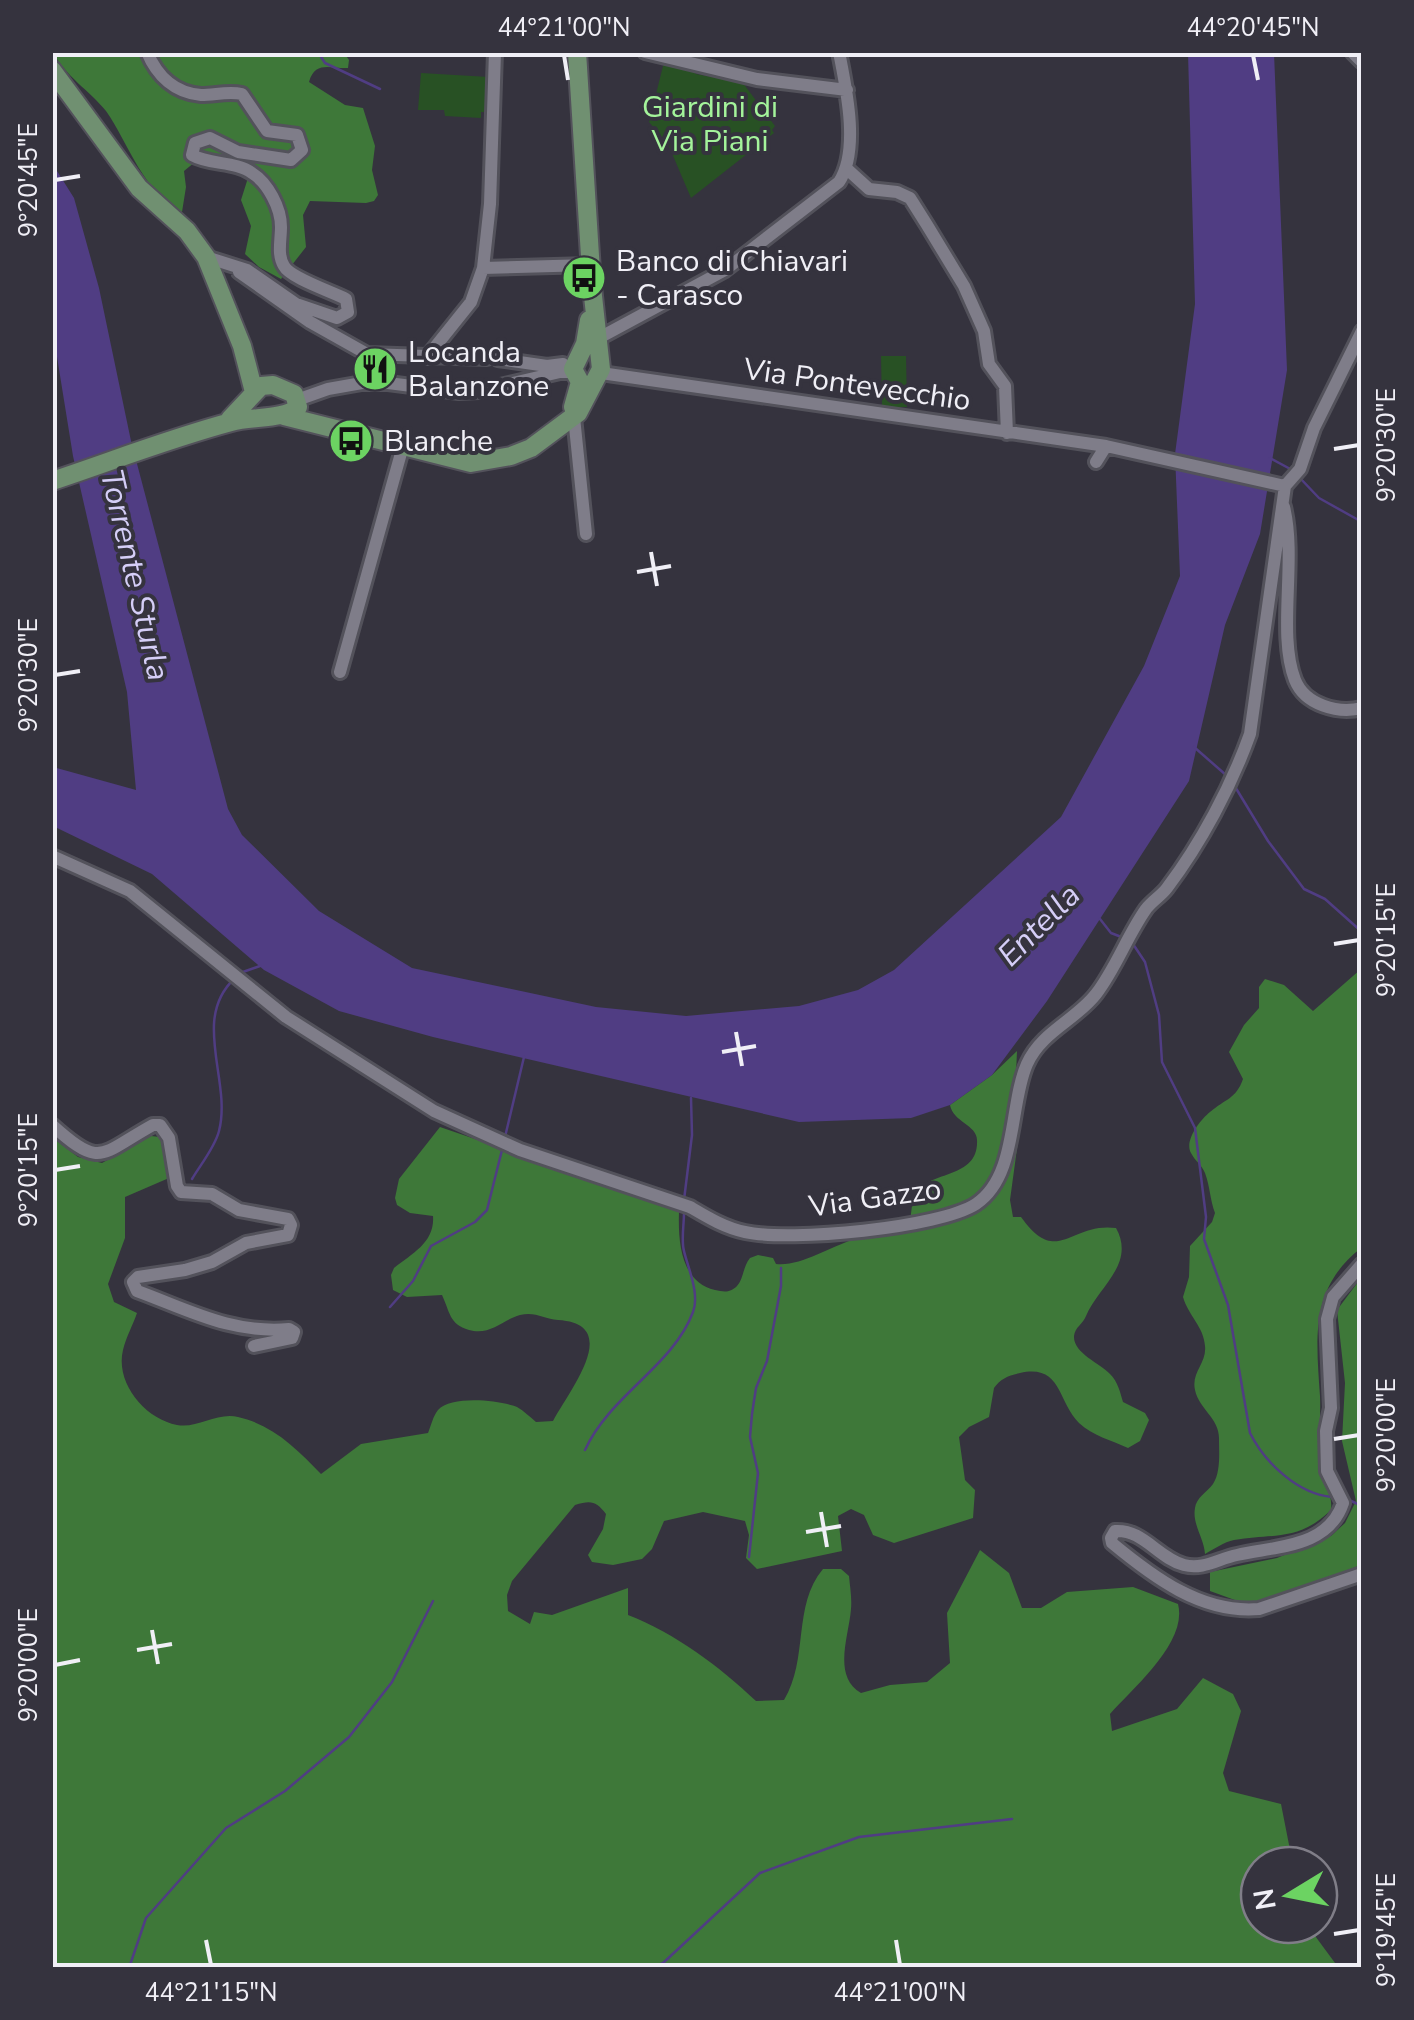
<svg xmlns="http://www.w3.org/2000/svg" width="1414" height="2020" font-family="'Nunito Sans',sans-serif">
  <rect width="100%" height="100%" fill="#35333e"/>
  <path fill="#285124" d="M664 62 686 65 696 74 743 83 775 126 772 130 774 133 691 198 668 144 649 122Z
    M421 73 489 77V112H481V118L445 116 444 110H418Z
    M881 356H906L907 407H882Z"/>
  <path fill="#3e7839" d="M53 52 344 53 349 60 348 68C331 69 315 60 309 82L345 105 363 108 375 146 372 170 378 195 374 201 366 203 310 201 303 215 306 247 281 279 259 267 245 254 251 226 241 200 247 181 245 172 195 162 184 171 186 187 182 212C144 194 129 144 106 111 90 91 64 75 53 52Z
    M1361 969V1248C1310 1288 1316 1337 1320 1396 1321 1417 1318 1437 1321 1458 1323 1474 1333 1495 1331 1510 1298 1542 1274 1533 1234 1540 1224 1542 1214 1549 1205 1554 1204 1538 1192 1524 1195 1508 1196 1498 1207 1492 1213 1484 1221 1472 1219 1452 1219 1438 1219 1418 1199 1409 1195 1390 1191 1372 1207 1363 1205 1346 1204 1327 1188 1315 1183 1297L1189 1277 1190 1246 1212 1222 1215 1213C1210 1200 1210 1186 1205 1173 1202 1165 1195 1161 1191 1153 1184 1141 1200 1120 1210 1112 1225 1099 1236 1099 1243 1079L1229 1052 1244 1025 1259 1008V987L1265 979 1284 985 1313 1011Z
    M1017 1051 1015 1098 1019 1134 1010 1200 1013 1217H1021C1058 1268 1069 1222 1116 1228 1136 1264 1098 1287 1086 1316 1083 1324 1075 1327 1074 1336 1073 1353 1100 1363 1110 1374 1118 1382 1120 1392 1123 1402L1145 1413 1149 1420 1140 1441 1128 1448C1111 1440 1093 1436 1079 1423 1057 1401 1062 1364 1020 1373 1009 1375 1000 1379 994 1388L989 1417 969 1427 959 1437 965 1480 975 1490 973 1518 894 1543 873 1535 864 1515 851 1509 838 1516 842 1551 757 1569 746 1558 749 1535 745 1521 703 1512 664 1521 652 1549 642 1559 613 1565 592 1562 588 1555 603 1529 606 1514C596 1501 591 1500 575 1505L512 1581 507 1595 508 1611 530 1624 534 1612 552 1615 628 1588V1615C675 1633 720 1667 756 1701L784 1700C809 1659 792 1606 823 1569H841L849 1576C850 1587 852 1598 851 1609 849 1636 832 1676 861 1693L890 1685 927 1682 950 1663 947 1613 980 1550 1009 1573 1022 1608H1041L1067 1592 1133 1587 1178 1604C1188 1642 1133 1688 1110 1714L1112 1731 1177 1709 1203 1678 1233 1694 1241 1711 1223 1773 1229 1791 1281 1804 1293 1865H1259V1925H1307L1338 1967H53L52 1137 78 1157 102 1163 151 1136 160 1137 169 1178 125 1197V1238L108 1284 114 1302 137 1313C133 1325 126 1337 123 1350 115 1383 145 1419 177 1425 197 1429 217 1412 238 1417 273 1425 297 1449 321 1474L361 1444 428 1433C431 1426 433 1416 438 1410 451 1395 500 1400 517 1407 524 1411 530 1417 536 1422L553 1421C569 1391 624 1324 558 1320 544 1319 535 1311 520 1315 502 1320 490 1336 469 1330 449 1324 450 1312 442 1295L407 1297 393 1290 391 1275 394 1268C413 1253 435 1242 433 1216L410 1213 397 1205 395 1198 399 1179 440 1127 674 1207 679 1212C678 1243 681 1282 715 1290 724 1292 730 1293 737 1286 744 1278 743 1266 750 1258L758 1255 773 1258 776 1264C799 1267 830 1247 852 1240 870 1235 894 1238 908 1231 912 1220 910 1203 916 1193 931 1170 979 1179 977 1140 977 1125 953 1122 950 1105L992 1075Z
    M1361 1278V1565L1266 1601 1243 1603 1210 1591V1572L1277 1558 1331 1536 1345 1523 1356 1501 1342 1441 1345 1383 1337 1310Z"/>
  <path fill="#503d83" d="M1188 53H1274L1287 370 1260 534 1225 625 1189 781 1047 1001 992 1075 950 1105 911 1118 799 1122 433 1037 339 1011 264 970 152 874 53 826V767L136 790 127 692 73 456 53 332 52 163 74 198 99 288 131 441 228 809 242 835 319 911 412 968 596 1007 686 1016 799 1006 858 990 894 970 1061 817 1144 666 1180 576 1175 454 1195 304Z"/>
  <g fill="none" stroke-linecap="round" stroke-linejoin="round">
    <path stroke="#503d83" stroke-width="2.5" d="M318 52 325 63 380 89
      M1270 458 1294 471
      M1299 477 1319 498 1362 522
      M1194 747 1226 775
      M1234 785 1268 841 1304 889 1325 899 1362 932
      M1100 919 1111 933 1124 938
      M1131 941 1145 962 1159 1015 1162 1062 1195 1128 1206 1217 1204 1239 1228 1305 1250 1433C1265 1463 1298 1494 1332 1497
      M240 973 260 966
      M505 1137 524 1057
      M192 1179C201 1164 215 1147 219 1131 232 1081 191 1020 234 979
      M684 1200 692 1135 691 1098
      M390 1307 413 1281 431 1246 475 1222 487 1210 502 1150
      M585 1450C610 1395 673 1366 693 1312 700 1294 688 1268 684 1251 681 1240 684 1225 684 1213
      M1349 1500 1362 1506
      M749 1557 758 1473 750 1437 752 1414 756 1388 767 1361 781 1286V1268
      M129 1968 146 1918 226 1828 285 1791 349 1737 392 1682 433 1601
      M652 1968 663 1963 760 1873 859 1837 1012 1819"/>
    <defs>
      <path id="minor" d="M147 52C157 76 175 93 201 95 215 95 228 91 242 94L267 131 297 135 302 150 291 160 238 152 210 138 195 143 192 155C209 165 236 161 252 173 268 183 281 208 281 227 281 240 277 255 284 266 290 278 333 292 346 299L348 312 337 318 296 304 247 270 206 257
        M645 52 757 79 847 90
        M1352 52 1362 62
        M847 169 869 189 897 192 910 198 927 225 964 286 984 331 989 364 1005 386 1007 433
        M483 268 590 265
        M239 272 310 322 367 354 487 358
        M597 339 725 270 839 182C860 150 846 88 839 52
        M427 357 471 302 483 268 490 204 495 52
        M498 359 547 366 563 364
        M601 373 1106 446
        M297 400 328 389 362 383H388L459 392 479 391 560 372H573
        M574 417 586 534
        M1285 486 1300 469 1314 428 1362 331
        M1284 507C1297 560 1277 634 1295 680 1305 705 1338 714 1362 708
        M340 672 403 446
        M52 856 130 891 286 1017 434 1111 520 1150 690 1207C707 1217 725 1228 745 1232 790 1242 939 1228 976 1204 1018 1176 1009 1104 1027 1064 1041 1032 1076 1020 1096 994 1116 968 1127 936 1146 909 1152 901 1161 896 1167 888 1201 843 1231 787 1250 734L1285 486 1106 446 1096 462
        M52 1125C102 1170 100 1154 153 1125H160L169 1138 177 1186 181 1192 212 1194 239 1210 288 1219 291 1225 288 1235 246 1243 212 1262 185 1270 138 1277 133 1282 137 1291C189 1310 231 1334 289 1329L294 1332 292 1338 254 1346
        M1362 1264 1333 1297 1327 1319 1331 1408 1326 1431 1327 1471 1343 1503C1328 1548 1276 1546 1237 1555 1218 1559 1203 1570 1184 1565 1158 1558 1143 1529 1115 1531L1111 1538 1112 1543C1153 1577 1202 1614 1259 1609L1362 1574"/>
      <path id="major" d="M52 70 139 188 187 231 206 257 242 346 254 392
        M573 407 580 382 573 369 585 344 589 320
        M284 416 471 463 511 456 531 448 578 413 601 369 592 287 577 52
        M230 419 261 386 273 385 294 394 298 407
        M52 481C112 461 171 438 231 422 253 416 284 420 298 407"/>
    </defs>
    <use href="#minor" stroke="#53525b" stroke-width="18"/>
    <use href="#major" stroke="#53525b" stroke-width="22"/>
    <use href="#minor" stroke="#7f7d89" stroke-width="12"/>
    <use href="#major" stroke="#709071" stroke-width="18"/>
  </g>
  <path fill="none" stroke="#f0eff6" stroke-width="4" d="M564 55 568 80M1253 55 1258 80M55 180 80 176M1334 449 1359 445M651 552 657 586M637 572 671 566M55 675 80 671M1334 944 1359 940M736 1032 742 1066M722 1052 756 1046M55 1170 80 1166M1334 1439 1359 1435M821 1512 827 1547M806 1532 841 1526M152 1630 158 1664M137 1650 172 1644M55 1665 80 1660M1334 1934 1359 1930M206 1940 211 1965M896 1940 900 1965"/>
  <defs>
    <symbol id="bus-disc" viewBox="-11 -11 22 22"><circle r="9.5" fill="#6cd362" stroke="#35333e"/><path d="M-5-6H5V4H4V6H2V4H-2V6H-4V4H-5ZM-3.5-4V0h7V-4ZM-3.5 1.2v1.5H-2V1.2ZM2 1.2v1.5H3.5V1.2Z" fill="#111"/></symbol>
    <symbol id="restaurant-disc" viewBox="-11 -11 22 22"><circle r="9.5" fill="#6cd362" stroke="#35333e"/><path d="M-5-6h1v4h1v-4h1v4h1v-4h1v5L-1.5 .5V6h-2V.5L-5-1ZM5-6V6H3V1.5H1.5Q1.5-4 5-6Z" fill="#111"/></symbol>
  </defs>
  <g fill-rule="evenodd">
    <use href="#bus-disc" x="559" y="253" width="50" height="50"/>
    <use href="#restaurant-disc" x="350" y="344" width="50" height="50"/>
    <use href="#bus-disc" x="326" y="416" width="50" height="50"/>
  </g>
  <g text-anchor="middle" dominant-baseline="central" stroke-width="8" stroke-linejoin="round" paint-order="stroke">
    <g font-size="30" fill="#a4f49b" stroke="#35333e">
      <text x="710" y="107">Giardini di<tspan x="710" dy="34">Via Piani</tspan></text>
    </g>
    <g font-size="30" fill="#f0eff6" stroke="#35333e" text-anchor="start">
      <text x="616" y="261">Banco di Chiavari<tspan x="616" dy="34">- Carasco</tspan></text>
      <text x="408" y="352">Locanda<tspan x="408" dy="34">Balanzone</tspan></text>
      <text x="384" y="441">Blanche</text>
    </g>
    <g font-size="30" fill="#f0eff6" stroke="#35333e">
      <text transform="translate(857 385) rotate(8)">Via Pontevecchio</text>
      <text transform="translate(875 1198) rotate(-8)">Via Gazzo</text>
    </g>
    <g font-size="32" font-style="italic" fill="#d5cef7" stroke="#35333e">
      <text transform="translate(135 575) rotate(77)">Torrente Sturla</text>
      <text transform="translate(1039 925) rotate(-45)">Entella</text>
    </g>
  </g>
  <rect width="1414" height="2020" fill="none" stroke="#35333e" stroke-width="110"/>
  <g transform="translate(1289 1895) rotate(260)"><circle r="48" fill="#35333e" stroke="#807e88" stroke-width="2.5"/>
  <path d="M0-8L18 38L0 25L-18 38Z" fill="#6cd362"/>
  <text y="-15" font-size="28" font-weight="bold" text-anchor="middle" fill="#f0eff6">N</text>
  </g>
  <rect x="55" y="55" width="1304" height="1910" fill="none" stroke="#f0eff6" stroke-width="4"/>
  <g font-size="25" text-anchor="middle" fill="#f0eff6">
    <text x="564" y="36">44°21'00"N</text>
    <text x="1253" y="36">44°20'45"N</text>
    <text transform="translate(28 180) rotate(-90)" y="9">9°20'45"E</text>
    <text transform="translate(1386 445) rotate(-90)" y="9">9°20'30"E</text>
    <text transform="translate(28 675) rotate(-90)" y="9">9°20'30"E</text>
    <text transform="translate(1386 940) rotate(-90)" y="9">9°20'15"E</text>
    <text transform="translate(28 1170) rotate(-90)" y="9">9°20'15"E</text>
    <text transform="translate(1386 1435) rotate(-90)" y="9">9°20'00"E</text>
    <text transform="translate(28 1665) rotate(-90)" y="9">9°20'00"E</text>
    <text transform="translate(1386 1930) rotate(-90)" y="9">9°19'45"E</text>
    <text x="211" y="2001">44°21'15"N</text>
    <text x="900" y="2001">44°21'00"N</text>
  </g>
</svg>
